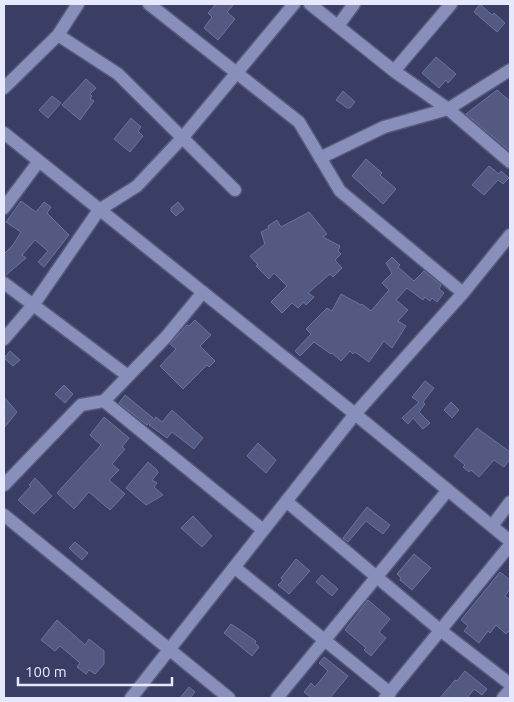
<svg xmlns="http://www.w3.org/2000/svg" width="514" height="702" font-family="Ubuntu,sans-serif">
  <rect width="100%" height="100%" fill="#3a3d64"/>
  <path fill="#545982" stroke="#6d739e" d="M216 4H234L227 12 235 19 218 40 204 28 212 17 208 13Z
    M480 4 492 15 494 13 505 23 497 32 474 12Z
    M436 57 456 74 448 83 446 80 439 88 422 73Z
    M86 79 96 88 90 94 92 96 90 99 94 101 80 120 62 105Z
    M497 90 510 101V151L466 114Z
    M343 91 355 102 350 108H347L336 100Z
    M52 96 61 103 48 118 39 110Z
    M131 118 141 127 138 131 143 136 130 152 114 139Z
    M366 159 382 173 380 175 396 189 383 204 352 176Z
    M489 166 499 174 501 171 509 178 503 184 498 180 484 195 472 185Z
    M21 201 36 212 44 202 51 207 47 213 69 235 44 267 38 262 48 251 35 240 22 255 26 258 6 275H4V254L13 245 21 232 6 222Z
    M178 202 184 209 176 216 171 211V208Z
    M309 212 327 234 323 237 340 246 338 251 341 254 335 260 342 268 333 277 330 274 308 293 314 297 306 305 304 302 298 308 292 303 282 313 271 302 287 286 274 273 269 279 256 266 258 265 250 256 265 244 261 232 269 228 268 226 277 220 281 227Z
    M392 257 400 265 398 267 414 281 424 271 441 285 439 289 444 293 437 302 432 298 430 301 425 297 423 300 407 288 396 300 408 310 398 321 406 326 392 348 384 341 369 362 355 352 353 354 350 351 341 361 332 353 331 354 314 342 300 356 295 351 311 334 306 329 327 308 332 311 341 294 361 305 362 304 371 311 389 290 382 283 392 273 386 263Z
    M195 320 211 335 200 346 215 361 209 367 207 365 183 389 160 366 176 349 170 344 187 325 189 326Z
    M10 351 20 360 13 366 4 358Z
    M425 381 434 388 423 402 425 404 419 412 430 423 423 429 413 418 408 424 402 418 419 402 412 397Z
    M64 385 73 394 65 403 55 394Z
    M125 395 153 418 147 425 119 403Z
    M4 397 17 412 4 428Z
    M451 402 459 410 452 418 444 410Z
    M172 410 203 438 194 449 172 432 167 438 149 425 156 417 162 422Z
    M104 417 129 438 122 447 125 449 112 464 119 470 109 480 125 494 110 510 89 492 74 509 57 493 101 445 90 435Z
    M477 428 510 452V459L504 467 494 460 479 477 471 470 469 472 463 467 465 465 454 456Z
    M258 443 276 460 266 473 247 456Z
    M148 462 157 470 158 473 152 480 157 483 154 487 163 495 146 505 126 488Z
    M35 478 52 496 34 514 18 500 31 486 29 485Z
    M367 507 390 525 383 534 366 521 348 542 343 538Z
    M193 516 212 536 202 547 181 528Z
    M75 542 88 553 82 560 69 548Z
    M414 554 431 568 412 590 400 580 401 578 397 574Z
    M296 559 310 571 289 594 278 585 283 580 281 578Z
    M500 572 510 580V589L505 596 510 600V630L506 634 496 625 490 633 488 631 479 643 464 631 468 626 461 620Z
    M322 575 338 589 332 596 316 582Z
    M368 600 390 619 379 632 386 638 371 656 364 650 366 648 345 630Z
    M57 620 85 645 89 639 104 651V664L95 674 89 670 86 674 77 667 80 663 60 646 55 651 41 640Z
    M231 624 256 641 255 643 259 647 252 656 224 633Z
    M324 657 348 676 330 698H312L304 692 311 683 315 687 328 671 319 663Z
    M465 671 487 689 482 695 474 689 467 698H440L455 680 457 681Z
    M189 687 195 692 190 698H180Z"/>
  <g fill="none" stroke-linecap="round" stroke-linejoin="round">
    <defs>
      <path id="minor" d="M149 4 299 122 340 191 463 293
        M310 4 394 71 448 109 510 162
        M338 26 354 4
        M58 35 118 74 235 190
        M394 71 451 4
        M4 88 58 35 78 4
        M4 133 355 414 510 541
        M320 158 384 127 448 109 510 70
        M4 208 39 161
        M4 283 128 376
        M4 339 34 304 99 210 137 186 183 137 294 4
        M104 401 263 530
        M4 485 81 405 104 401 166 337 203 292
        M286 501 440 630 510 684
        M4 515 229 698
        M492 526 510 502
        M234 567 390 693
        M131 698 355 414 463 293 510 235
        M277 698 448 490
        M385 698 510 545
        M503 698 510 690"/>
    </defs>
    <use href="#minor" stroke="#585a7b" stroke-width="15"/>
    <use href="#minor" stroke="#898fbb" stroke-width="12"/>
  </g>
  <rect width="514" height="702" fill="none" stroke="#e6e9fd" stroke-width="10"/>
  <path d="M18 677v8h154v-8" fill="none" stroke="#e6e9fd" stroke-width="2.5"/>
  <text x="25" y="677" font-size="15" fill="#e6e9fd" stroke="#3a3d64" stroke-width="4" paint-order="stroke">100 m</text>
</svg>
